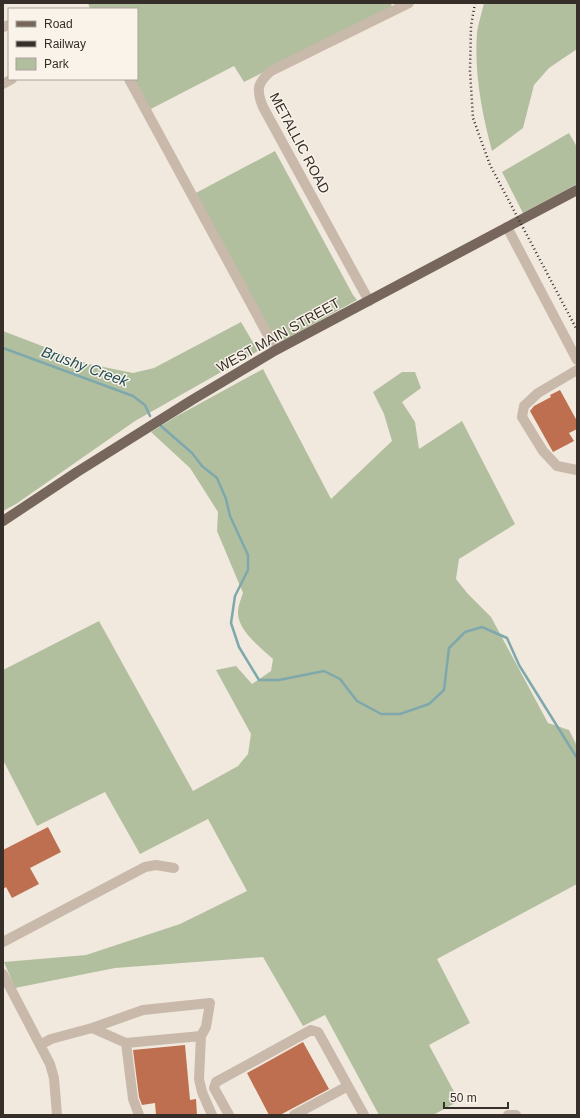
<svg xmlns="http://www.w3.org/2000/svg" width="580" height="1118" font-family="Helvetica,sans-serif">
  <rect width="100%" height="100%" fill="#f1e9de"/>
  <path fill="#b2bf9f" d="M88 3H391L392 7 244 82 234 66 147 111 130 79H137V9H90Z
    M484 3H577V49L549 68 534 85 523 128 492 151C482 113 474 73 477 33 478 23 482 13 484 3Z
    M569 133 577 147V184L523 213 502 172Z
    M275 151 353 295 357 300 279 343 269 340 192 195Z
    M241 322 258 351 135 421 16 504 3 511V331L89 364 133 373 154 368Z
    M263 369 331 499 392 441 384 414 373 392 402 372H415L421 388 402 402 415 422 419 449 462 421 515 524 459 559 456 579 468 594 491 617 548 723 569 730 577 746V884L437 959 470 1023 429 1045 459 1101 433 1115H379L325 1015 303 1026 263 957 115 968 15 988 4 962 86 955 180 924 247 891 208 819 140 854 105 792 37 826 3 760V670L99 621 193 791 238 766 248 754 251 734 216 670 236 666 252 684 271 671 273 659C261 648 237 630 238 612 238 606 241 599 243 593L217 531 218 512 190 468 151 432 177 416Z"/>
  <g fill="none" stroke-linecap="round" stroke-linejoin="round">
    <path stroke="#7fa8ac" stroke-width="2.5" d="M3 348 133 396 145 405 150 416
      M161 426 192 453 202 466 217 478 226 499 230 516 248 555V570L235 596 231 623 239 647 259 680H279L324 671 340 679 357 701 381 714H400L429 704 444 690 449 648 465 632 482 627 507 638 519 665 577 758"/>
  </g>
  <path fill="#bd6f4f" d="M560 390 577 421V429L569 433 574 441 553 452 530 411 534 406 551 397 550 395Z
    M48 827 61 852 30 868 39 884 12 898 6 887 3 889V850Z
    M303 1042 329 1089 280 1115H269L247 1073Z
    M185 1045 190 1100 196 1099 197 1115H156L155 1103 142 1105 139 1097 133 1050Z"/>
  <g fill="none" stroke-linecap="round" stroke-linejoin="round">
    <path stroke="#c8b9aa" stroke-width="10" d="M3 27 9 25
      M129 79 276 350
      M3 84 12 79
      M507 227 577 360
      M369 301 263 107C256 90 257 83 271 71L409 3
      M577 370 538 393 524 406 522 417 543 451 557 466 577 470
      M3 942 145 867 156 865 174 868
      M3 974 50 1064 54 1078 57 1115
      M92 1028 143 1010 210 1003 206 1027 201 1036
      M126 1043 201 1036 199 1079 202 1092 212 1115
      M40 1045 51 1039 92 1028 126 1043 133 1099 139 1115
      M229 1115 214 1088 216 1082 311 1030 318 1032 364 1115
      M294 1115 348 1086
      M508 1115H516"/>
    <path stroke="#77665b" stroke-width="10" d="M3 521 77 472 192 400 276 350 577 190"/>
    <path stroke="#362e29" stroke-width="2.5" stroke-dasharray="1 3" stroke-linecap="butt" d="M475 3 471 26 470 71 473 118 490 165 577 330"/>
  </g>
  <g text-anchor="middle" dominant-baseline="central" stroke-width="3" stroke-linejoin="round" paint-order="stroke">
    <g font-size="14" fill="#362e29" stroke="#f9f3ea">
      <text transform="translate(300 143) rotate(62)">METALLIC ROAD</text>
      <text transform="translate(278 335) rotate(-29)">WEST MAIN STREET</text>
    </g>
    <g font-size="15" font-style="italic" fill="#224f55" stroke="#f9f3ea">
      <text transform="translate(85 366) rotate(20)">Brushy Creek</text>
    </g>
  </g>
  <rect width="580" height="1118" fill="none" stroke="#362e29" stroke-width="8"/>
  <rect x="8" y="8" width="130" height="72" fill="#f9f3ea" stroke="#aba49d"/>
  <rect x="16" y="21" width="20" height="6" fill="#77665b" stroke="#aba49d"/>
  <text x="44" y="28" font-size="12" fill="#362e29">Road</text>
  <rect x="16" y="41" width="20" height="6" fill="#362e29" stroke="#aba49d"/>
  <text x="44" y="48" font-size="12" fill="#362e29">Railway</text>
  <rect x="16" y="58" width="20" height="12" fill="#b2bf9f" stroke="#aba49d"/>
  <text x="44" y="68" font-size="12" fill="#362e29">Park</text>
  <path d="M444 1102v6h64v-6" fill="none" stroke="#362e29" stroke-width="2"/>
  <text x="450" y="1102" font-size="12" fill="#362e29" stroke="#f9f3ea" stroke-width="3" paint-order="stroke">50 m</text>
</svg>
